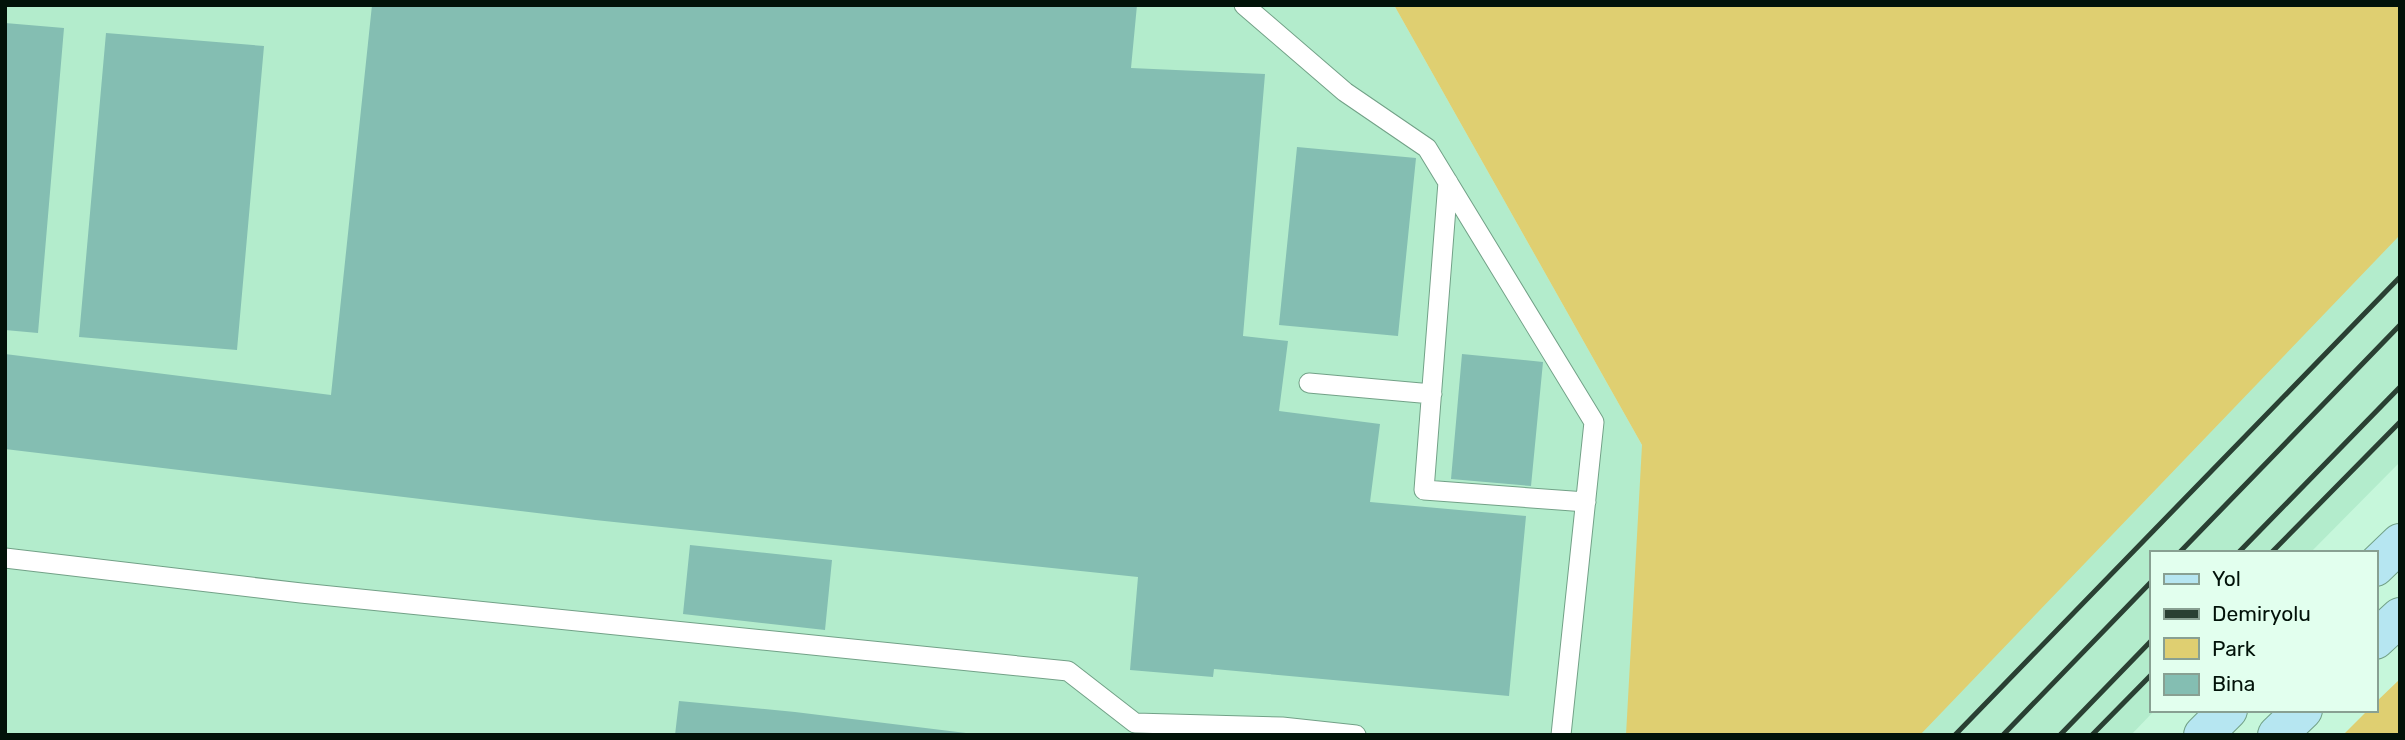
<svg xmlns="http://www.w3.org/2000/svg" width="2405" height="740" font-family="Rubik,sans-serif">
  <rect width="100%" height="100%" fill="#c6f7db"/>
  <path fill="#b3eccc" d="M5 5H1394L1642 445 2400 5V462L2310 553H2151V710H2155L2131 735H5Z"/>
  <path fill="#dfcf71" d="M1394 5H2400V235L1920 735H1626L1642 445Z
    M2400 679V735H2343L2368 710H2375V703Z"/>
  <path fill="#84beb2" d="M372 5H1137L1131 68 1265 74 1243 336 1288 341 1279 411 1380 424 1370 502 1526 516 1509 696 1214 669 1213 677 1130 670 1138 577 595 520 5 449V354L331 395Z
    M5 23 64 28 38 333 5 330Z
    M106 33 264 46 237 350 79 337Z
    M1297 147 1416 158 1398 336 1279 325Z
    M1462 354 1543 362 1531 486 1451 479Z
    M690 545 832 560 825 630 683 614Z
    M679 701 795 712 966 733V735H675Z"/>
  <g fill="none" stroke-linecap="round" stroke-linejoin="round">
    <defs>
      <path id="lane" d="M1244 5 1345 92 1427 148 1594 422 1561 735
        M1448 182 1424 490 1586 502
        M1309 383 1432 394
        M5 558 301 593 1068 671 1135 723 1282 727 1356 735"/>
      <path id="secondary" d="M2375 567 2400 543
        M2375 640 2400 617
        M2203 735 2228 710
        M2277 735 2303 710"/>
    </defs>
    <use href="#lane" stroke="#72a187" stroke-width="21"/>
    <use href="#secondary" stroke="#72a187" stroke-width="40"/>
    <use href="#lane" stroke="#fff" stroke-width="19"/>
    <use href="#secondary" stroke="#b6e6f1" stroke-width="38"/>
    <path stroke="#2a4033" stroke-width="5" d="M2179 553 2400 325
      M2238 553 2400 387
      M2271 553 2400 422
      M1955 735 2400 277
      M2003 735 2151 582
      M2060 735 2151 641
      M2092 735 2151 675"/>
  </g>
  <rect width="2405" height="740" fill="none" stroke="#021209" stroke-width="14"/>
  <rect x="2150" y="551" width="228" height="161" fill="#e2ffee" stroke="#88a092" stroke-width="2"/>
  <rect x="2164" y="574" width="35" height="10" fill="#b6e6f1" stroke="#88a092" stroke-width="2"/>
  <text x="2212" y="586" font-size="21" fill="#021209">Yol</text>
  <rect x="2164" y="609" width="35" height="10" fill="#2a4033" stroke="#88a092" stroke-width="2"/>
  <text x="2212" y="621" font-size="21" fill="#021209">Demiryolu</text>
  <rect x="2164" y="638" width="35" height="21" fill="#dfcf71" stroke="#88a092" stroke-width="2"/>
  <text x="2212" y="656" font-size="21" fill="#021209">Park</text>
  <rect x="2164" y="674" width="35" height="21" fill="#84beb2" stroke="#88a092" stroke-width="2"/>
  <text x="2212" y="691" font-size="21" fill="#021209">Bina</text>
</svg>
